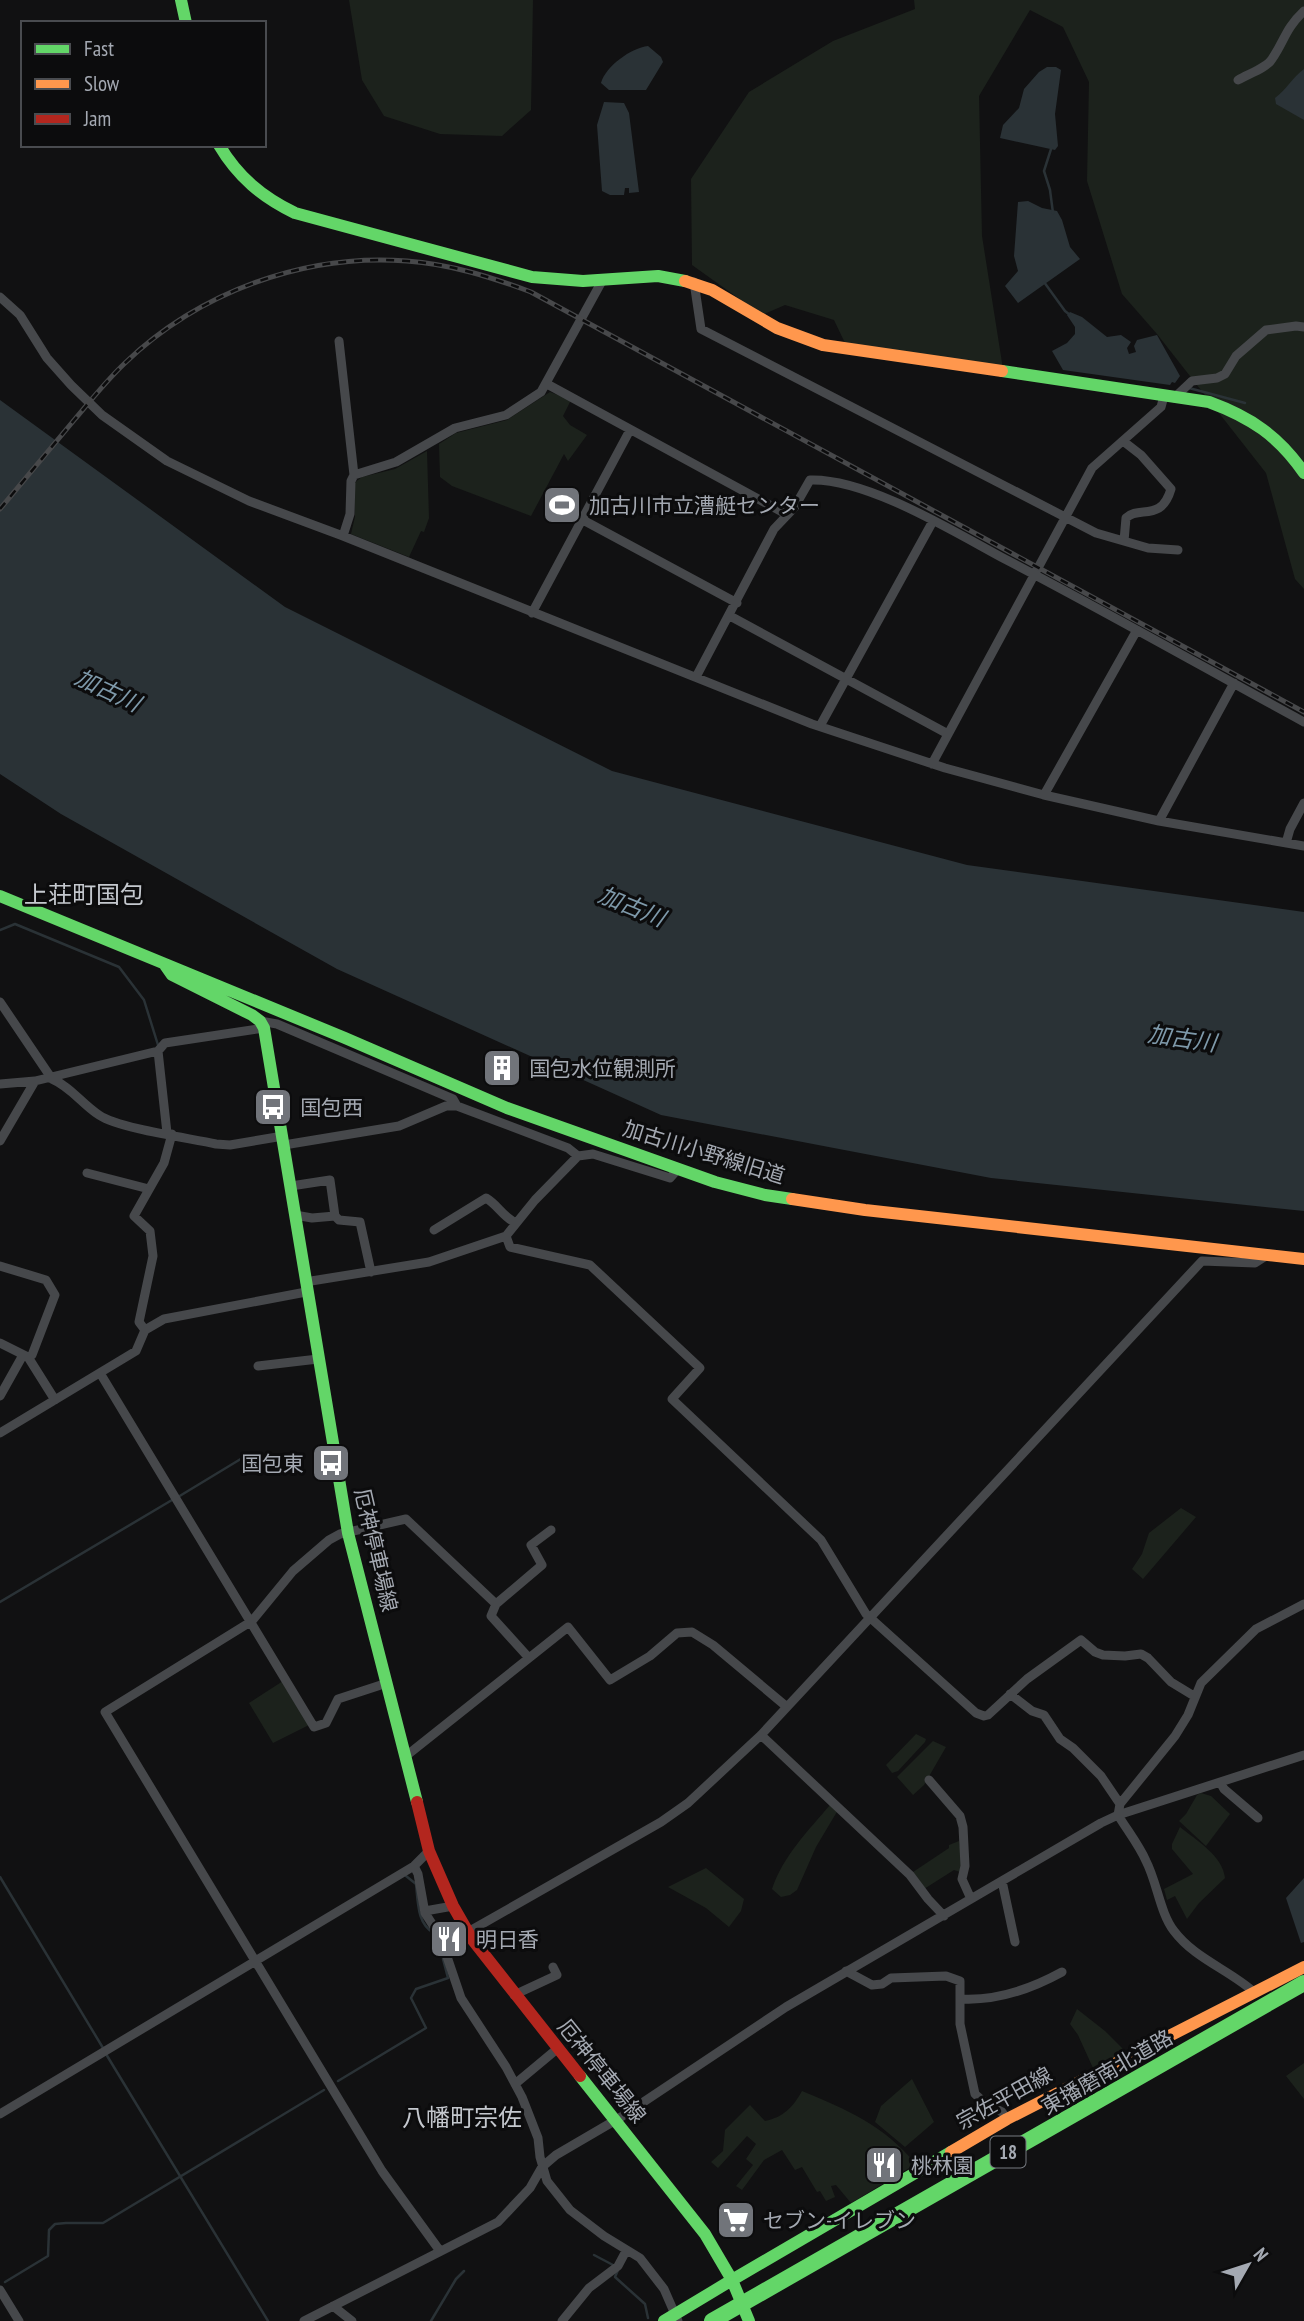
<svg xmlns="http://www.w3.org/2000/svg" width="1304" height="2321" font-family="'PT Sans Narrow','Noto Sans JP',sans-serif">
  <rect width="100%" height="100%" fill="#111112"/>
  <path fill="#1c221c" d="M349 0H533L531 110 502 136 440 134 384 116 362 80Z
    M914 0H1304V589L1295 579 1266 473 1157 334 1122 294 1087 181 1089 82 1063 27 1030 10 979 96 982 236 1003 369 845 343 834 320 785 305 762 315 692 265 691 179 749 92 833 41 915 9Z
    M550 392 571 400 563 416 570 425 587 435 568 461 564 454 531 516 452 486 440 477 439 444 456 433 507 420Z
    M427 451 429 518 424 532 421 531 409 557 351 534 355 517 354 483 362 477 395 469Z
    M1181 1508 1196 1517 1143 1579 1132 1569 1142 1554 1149 1533Z
    M283 1681 309 1725 273 1743 249 1703Z
    M916 1734 926 1739 925 1742 898 1771 892 1773 886 1765Z
    M933 1741 946 1747 924 1785 913 1795 897 1777Z
    M1201 1793 1211 1796 1230 1814 1206 1846 1179 1821 1186 1814 1197 1795Z
    M830 1805 838 1810 816 1847 797 1890 790 1895 781 1897 772 1889C783 1856 808 1831 830 1805Z
    M1180 1827C1196 1840 1223 1856 1225 1878L1199 1903 1187 1919 1175 1896 1167 1900 1164 1889 1193 1874 1172 1849V1844Z
    M959 1841 962 1860 960 1872 954 1870 924 1889 913 1872 949 1848V1845Z
    M706 1868 744 1899 741 1911 729 1927 706 1908 668 1887Z
    M1077 2009 1105 2031 1125 2051 1124 2053 1093 2068 1078 2035 1070 2024Z
    M1304 2063V2099L1286 2076Z
    M912 2079 934 2122 905 2147 875 2122 881 2106Z
    M802 2091C848 2110 883 2125 916 2164L851 2203 836 2185 831 2186 835 2197 826 2201 820 2191 817 2192 802 2167 795 2170 782 2150 764 2160 742 2190 736 2186 753 2165 746 2159 756 2144 747 2136 718 2168 711 2162 723 2151 725 2130 750 2105 765 2121C784 2117 793 2107 802 2091Z"/>
  <path fill="#2a3236" d="M648 46 661 57 663 62 646 90H609L601 83C606 66 631 48 648 46Z
    M1047 67H1056L1061 70 1055 114 1058 146 1055 150 1000 138 1003 125 1019 108 1024 89 1039 72Z
    M1304 69V120L1276 104 1275 98C1287 89 1292 78 1304 69Z
    M604 102 624 103 629 113 639 192 629 193V188H625L624 195H610L602 191 597 125Z
    M1028 201 1042 208 1057 211 1062 220 1070 247 1080 259 1018 303 1005 286 1018 271 1014 256 1018 202Z
    M1070 312 1082 317 1107 337 1121 335 1131 342 1127 348 1129 354 1136 352 1134 346 1137 340 1157 335 1180 376 1175 383 1172 382 1170 385 1063 370 1052 351 1067 343 1075 334V327L1067 315Z
    M0 400 285 607 612 771 967 865 1304 912V1211L991 1178 661 1115 337 969 61 814 0 774Z
    M1304 1878V1942L1301 1943 1286 1898Z"/>
  <g fill="none" stroke-linecap="round" stroke-linejoin="round">
    <path stroke="#2a3236" stroke-width="2.5" d="M1051 149 1044 171 1050 190 1053 213
      M1044 282 1065 311 1070 315
      M1189 388 1245 403
      M0 930 15 924 119 967 144 1000 158 1045
      M178 1497 244 1457
      M0 1602 172 1500
      M406 1876 416 1884C418 1902 417 1924 434 1933
      M0 1877 103 2048
      M106 2054 268 2321
      M338 2081 426 2028 411 1998 416 1989 448 1978 443 1959
      M594 2255 613 2265
      M618 2270 615 2277 645 2304 648 2318
      M5 2282 48 2256 49 2230 55 2224 66 2223H103L324 2090
      M431 2321 456 2279 464 2271"/>
    <path stroke="#46484b" stroke-width="9" d="M1238 80C1248 74 1267 68 1272 59 1285 40 1285 29 1304 11
      M694 282 701 329 1096 533 1148 548 1178 550
      M0 297 20 315 47 358 71 385 102 415 167 461 249 501 343 536 812 724 945 768 1044 795 1159 821 1304 846
      M339 341 354 475
      M547 384 786 514
      M1174 398 1192 381 1217 378 1225 374 1236 356 1266 330 1296 326 1304 327
      M1123 441 1141 455 1171 489C1161 523 1139 505 1126 518L1124 541
      M583 520 737 603
      M343 536 350 514 351 481 354 475 396 462 455 428 506 415 541 392 602 281
      M532 613 630 430
      M730 616 948 734
      M696 677 774 529 794 508 810 480C866 478 951 530 1001 557 1103 610 1203 667 1304 722
      M820 726 933 521
      M932 764 1092 468 1161 407 1164 396
      M1044 795 1137 630
      M1159 821 1234 683
      M1286 843 1290 829 1304 803
      M0 1002 52 1079C71 1087 82 1104 99 1115 120 1129 189 1138 216 1144L230 1145 283 1136
      M260 1021 277 1024 453 1099 457 1106 568 1148 578 1156
      M158 1051 167 1133
      M0 1084 35 1081
      M0 1141 35 1081 158 1051 165 1043 264 1028
      M284 1145 399 1126 446 1106H457
      M87 1173 149 1189
      M291 1186 330 1180 335 1216 312 1218 295 1215
      M335 1216 339 1220 360 1222 371 1272
      M434 1230 486 1198C498 1205 503 1217 516 1223
      M506 1236 535 1200 578 1156 593 1154 670 1178 677 1170
      M0 1266 46 1280 55 1295 32 1355 28 1357
      M305 1282 429 1262 506 1236 510 1247 590 1265 700 1368 672 1399 821 1540 866 1614 976 1713 984 1716 988 1715 1027 1679 1081 1640 1095 1652 1103 1655 1125 1656 1141 1654 1148 1658 1171 1682 1194 1696
      M145 1330 139 1322 153 1256 150 1231 134 1216 164 1163 172 1134
      M0 1343 28 1357 55 1400
      M258 1366 318 1359
      M100 1373 314 1727 326 1723 338 1699 387 1683
      M0 1396 23 1355
      M0 1433 136 1351 145 1330 164 1319 306 1292
      M496 1604 542 1565 531 1545 551 1530
      M1010 1694 1032 1711 1044 1715 1060 1739 1073 1748 1101 1776 1120 1804
      M761 1735 910 1875 928 1899 944 1916
      M406 1756 568 1627 610 1680 650 1656 677 1633 692 1632 713 1645 787 1707
      M929 1780 960 1816 963 1827 965 1866 962 1879 971 1899
      M1220 1782 1224 1789 1258 1818
      M414 1866 418 1874 425 1913 440 1936 461 1998 506 2067 522 2097 538 2138 540 2157 547 2181 570 2210 604 2236 640 2258 664 2289 678 2321
      M1002 1881 1015 1942
      M425 1911 453 1906
      M468 1932 661 1822 688 1803 761 1735 1202 1261 1255 1263 1269 1254
      M846 1971 872 1985 882 1984 891 1978 946 1976 960 1981V2024L975 2094 985 2103 1002 2112 1007 2119
      M1255 1993C1230 1970 1195 1959 1174 1931 1160 1913 1157 1882 1146 1861 1139 1845 1127 1830 1118 1815L1120 1804 1175 1736 1188 1715 1201 1683 1256 1629 1304 1604
      M514 1995 557 1975 553 1967
      M961 1999C997 2001 1031 1989 1062 1972
      M515 2084 557 2049
      M0 2114 414 1866 429 1851
      M440 2251 382 2171 105 1712 252 1621 293 1571 329 1540 340 1534 406 1519 496 1604 491 1616 529 1658
      M0 2290 19 2321
      M333 2306 352 2321
      M304 2321 498 2222 530 2188 542 2167 556 2155 621 2117 786 2007 1101 1823 1118 1815 1304 1755
      M562 2321 589 2288 618 2266 626 2251"/>
    <path stroke="#63d668" stroke-width="12" d="M181 0 186 23
      M219 145C238 177 262 197 295 213L532 277 583 281 658 276 685 281
      M1002 371 1209 402C1250 417 1279 436 1304 473
      M0 896 345 1038 507 1108 715 1182 765 1195 792 1199
      M165 965 172 975 252 1015 260 1021 264 1028 348 1533 417 1802
      M580 2076 705 2234 732 2280 951 2152
      M664 2321 732 2280 749 2321"/>
    <path stroke="#ff974d" stroke-width="12" d="M685 281 712 290 777 328 823 345 1002 371
      M792 1199 865 1210 1304 1259
      M951 2152 1007 2119 1304 1967"/>
    <path stroke="#b3261e" stroke-width="12" d="M417 1802 429 1851 453 1906 472 1939 580 2076"/>
    <defs>
      <path id="rail" d="M0 509C25 479 50 449 75 419 91 400 107 380 125 363 199 292 305 253 407 261 450 264 491 277 531 292L1304 712"/>
    </defs>
    <use href="#rail" stroke="#47484a" stroke-width="5"/>
    <use href="#rail" stroke="#0c0c0d" stroke-width="2.5" stroke-dasharray="8" stroke-linecap="butt"/>
    <path stroke="#63d668" stroke-width="16" d="M712 2321 1304 1983"/>
  </g>
  <defs>
    <symbol id="stadium-square" viewBox="-11 -11 22 22"><rect x="-9" y="-9" width="18" height="18" rx="4" fill="#71747a" stroke="#0c0c0d"/><path d="M0-5a6.5 5 0 1 0 0 10a6.5 5 0 1 0 0-10ZM-3.5-1.8h7v3.6h-7Z" fill="#fff"/></symbol>
    <symbol id="building-square" viewBox="-11 -11 22 22"><rect x="-9" y="-9" width="18" height="18" rx="4" fill="#71747a" stroke="#0c0c0d"/><path d="M-4-6H4V6H1V3H-1V6H-4ZM-2.5-4.3h1.7v1.8h-1.7ZM.8-4.3h1.7v1.8H.8ZM-2.5-1h1.7V.8h-1.7ZM.8-1h1.7V.8H.8Z" fill="#fff"/></symbol>
    <symbol id="bus-square" viewBox="-11 -11 22 22"><rect x="-9" y="-9" width="18" height="18" rx="4" fill="#71747a" stroke="#0c0c0d"/><path d="M-5-6H5V4H4V6H2V4H-2V6H-4V4H-5ZM-3.5-4V0h7V-4ZM-3.5 1.2v1.5H-2V1.2ZM2 1.2v1.5H3.5V1.2Z" fill="#fff"/></symbol>
    <symbol id="restaurant-square" viewBox="-11 -11 22 22"><rect x="-9" y="-9" width="18" height="18" rx="4" fill="#71747a" stroke="#0c0c0d"/><path d="M-5-6h1v4h1v-4h1v4h1v-4h1v5L-1.5 .5V6h-2V.5L-5-1ZM5-6V6H3V1.5H1.5Q1.5-4 5-6Z" fill="#fff"/></symbol>
    <symbol id="supermarket-square" viewBox="-11 -11 22 22"><rect x="-9" y="-9" width="18" height="18" rx="4" fill="#71747a" stroke="#0c0c0d"/><path d="M-6-5.5h2.5l.6 2H6L4.5 2H-2.5L-4.4-4H-6ZM-1.5 3.2a1.3 1.3 0 1 0 .1 0ZM3 3.2a1.3 1.3 0 1 0 .1 0Z" fill="#fff"/></symbol>
  </defs>
  <g fill-rule="evenodd">
    <use href="#stadium-square" x="540" y="483" width="44" height="44"/>
    <use href="#building-square" x="480" y="1046" width="44" height="44"/>
    <use href="#bus-square" x="251" y="1085" width="44" height="44"/>
    <use href="#bus-square" x="309" y="1441" width="44" height="44"/>
    <use href="#restaurant-square" x="427" y="1917" width="44" height="44"/>
    <use href="#restaurant-square" x="862" y="2143" width="44" height="44"/>
    <use href="#supermarket-square" x="714" y="2198" width="44" height="44"/>
  </g>
  <g text-anchor="middle" dominant-baseline="central" stroke-width="6" stroke-linejoin="round" paint-order="stroke">
    <rect fill="#0c0c0d" stroke="#767a80" stroke-width="2" x="990.5" y="2136.5" width="35" height="31" rx="5"/>
    <g font-size="19" font-weight="bold" fill="#a4a9b2">
      <text x="1008" y="2152">18</text>
    </g>
    <g font-size="21" fill="#a4a9b2" stroke="#0c0c0d" text-anchor="start">
      <text x="589" y="505">加古川市立漕艇センター</text>
      <text x="529" y="1068">国包水位観測所</text>
      <text x="300" y="1107">国包西</text>
      <text x="304" y="1463" text-anchor="end">国包東</text>
      <text x="476" y="1939">明日香</text>
      <text x="911" y="2165">桃林園</text>
      <text x="763" y="2220">セブン-イレブン</text>
    </g>
    <g font-size="21" fill="#a4a9b2" stroke="#0c0c0d">
      <text transform="translate(704 1152) rotate(17)">加古川小野線旧道</text>
      <text transform="translate(376 1550) rotate(77)">厄神停車場線</text>
      <text transform="translate(602 2071) rotate(51)">厄神停車場線</text>
      <text transform="translate(1107 2072) rotate(-30)">東播磨南北道路</text>
      <text transform="translate(1004 2098) rotate(-29)">宗佐平田線</text>
    </g>
    <g font-size="23" font-style="italic" fill="#7e99aa" stroke="#0c0c0d">
      <text transform="translate(108 690) rotate(25)">加古川</text>
      <text transform="translate(632 906) rotate(22)">加古川</text>
      <text transform="translate(1182 1038) rotate(8)">加古川</text>
    </g>
    <g font-size="24" fill="#c4c8ce" stroke="#0c0c0d">
      <text x="84" y="894">上荘町国包</text>
      <text x="462" y="2117">八幡町宗佐</text>
    </g>
  </g>
  <rect x="21" y="21" width="245" height="126" fill="#0c0c0d" stroke="#494b4f" stroke-width="2"/>
  <rect x="35" y="44" width="35" height="10" fill="#63d668" stroke="#494b4f" stroke-width="2"/>
  <text x="84" y="56" font-size="21" fill="#a4a9b2">Fast</text>
  <rect x="35" y="79" width="35" height="10" fill="#ff974d" stroke="#494b4f" stroke-width="2"/>
  <text x="84" y="91" font-size="21" fill="#a4a9b2">Slow</text>
  <rect x="35" y="114" width="35" height="10" fill="#b3261e" stroke="#494b4f" stroke-width="2"/>
  <text x="84" y="126" font-size="21" fill="#a4a9b2">Jam</text>
  <g transform="translate(1248 2265) rotate(51)" stroke="#0c0c0d" stroke-width="5" paint-order="stroke">
  <path d="M0-5L12 26L0 18L-12 26Z" fill="#a4a9b2"/>
  <text y="-10" font-size="19" font-weight="bold" text-anchor="middle" fill="#a4a9b2">N</text>
  </g>
</svg>
